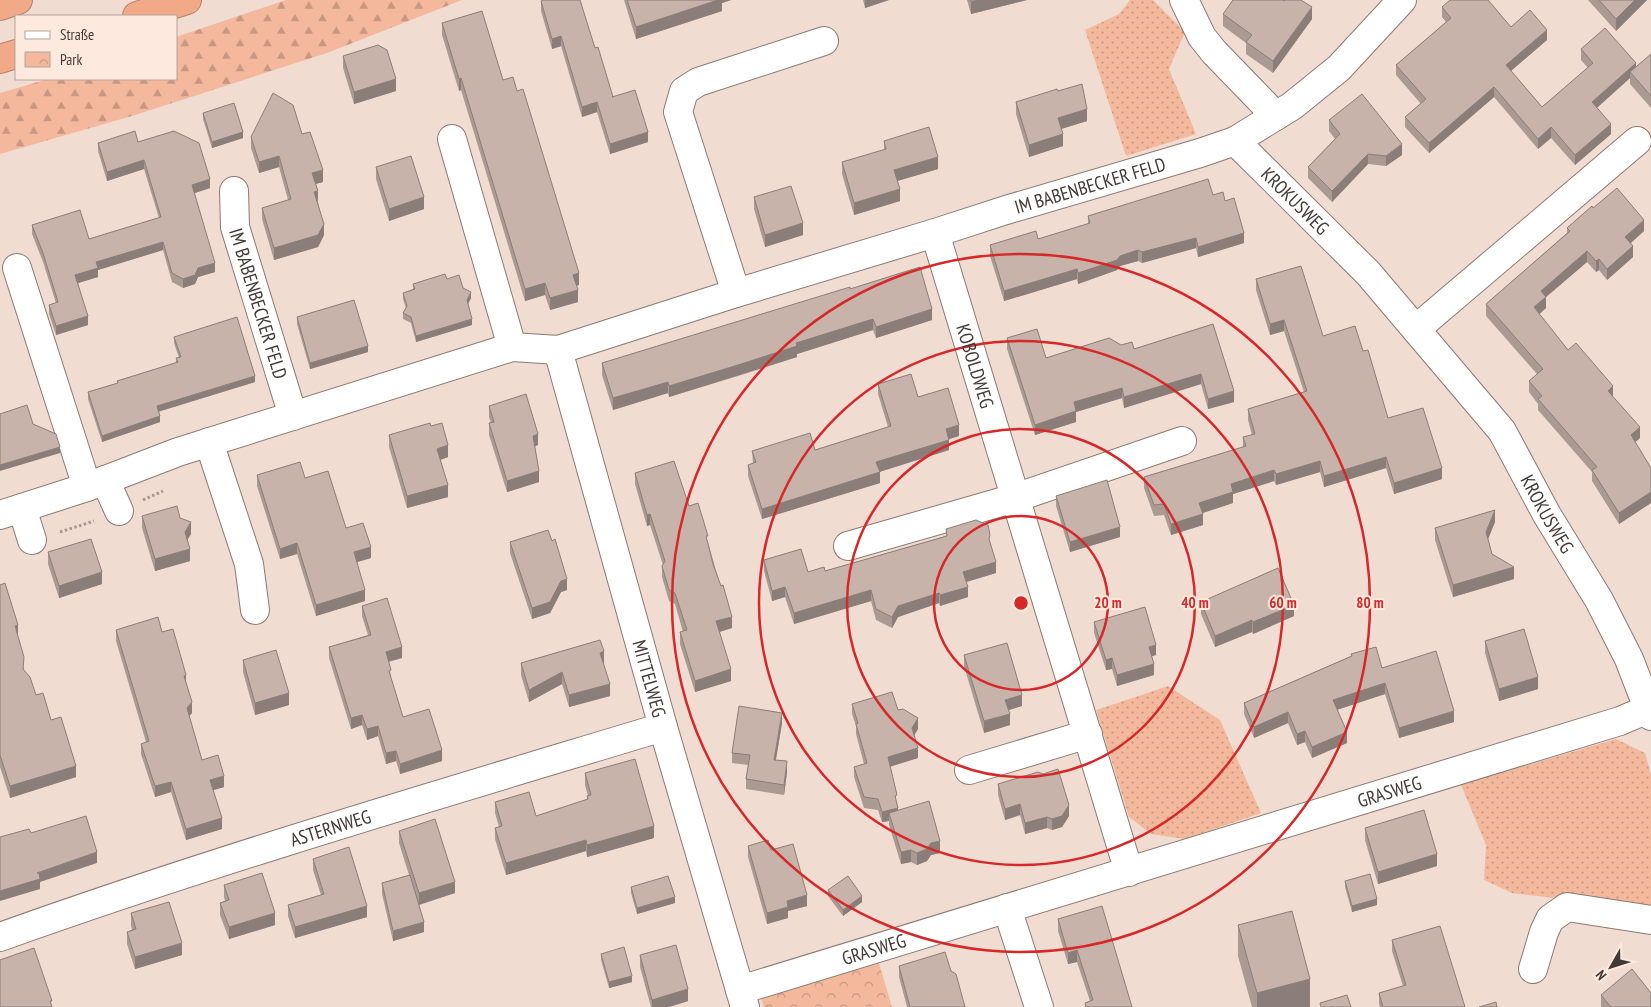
<svg xmlns="http://www.w3.org/2000/svg" width="1651" height="1007" font-family="'PT Sans Narrow',sans-serif">
  <defs>
    <pattern id="grass-dots" width="8" height="8" patternUnits="userSpaceOnUse" patternTransform="scale(1.25)"><rect width="8" height="8" fill="#f4b99d"/><path d="M2 2h.1M6 6h.1" fill="none" stroke="#c79781" stroke-width="1.8" stroke-linecap="round"/></pattern>
    <pattern id="forest-firs" width="22" height="20" patternUnits="userSpaceOnUse" patternTransform="scale(1.25)"><rect width="22" height="20" fill="#f4b99d"/><path d="M5 1l3.5 6h-7zM16 11l3.5 6h-7z" fill="#c79781"/></pattern>
    <pattern id="park-crowns" width="20" height="18" patternUnits="userSpaceOnUse" patternTransform="scale(1.25)"><rect width="20" height="18" fill="#f4b99d"/><path d="M2 6a3 3 0 1 1 6 0M12 15a3 3 0 1 1 6 0" fill="none" stroke="#c79781"/></pattern>
  </defs>
  <rect width="100%" height="100%" fill="#f1dcd2"/>
  <path fill="url(#grass-dots)" d="M1130 0H1153L1185 32 1169 69 1196 134 1126 156 1085 30 1119 14Z
    M1168 686 1220 720 1261 813 1185 839 1151 834 1129 817 1096 710Z
    M1616 739 1645 753 1651 774V909L1512 893 1484 880 1486 845 1461 785Z"/>
  <path fill="url(#forest-firs)" d="M286 0H462L327 53 132 116 0 154V93L48 79H176V37Z"/>
  <path fill="url(#park-crowns)" d="M878 960 892 1007H764L760 996Z"/>
  <g fill="none" stroke-linecap="round" stroke-linejoin="round">
    <defs>
      <g id="minor">
        <path d="M1184 0 1202 37 1214 52 1276 116"/>
        <path d="M452 139 512 347"/>
        <path id="s1" d="M1235 141 1368 273 1502 431 1547 515 1599 600 1629 659 1651 716"/>
        <path id="s2" d="M234 191 235 227 293 416"/>
        <path id="s3" d="M935 233 1129 872"/>
        <path d="M17 268 87 487"/>
        <path d="M736 293 678 112 684 91 698 82 824 41"/>
        <path d="M1416 329 1637 141"/>
        <path id="s4" d="M558 350 663 727 745 1007"/>
        <path d="M209 442 249 564 255 610"/>
        <path d="M105 480 119 511"/>
        <path d="M22 508 32 540"/>
        <path id="s5" d="M0 515 87 487 178 452 512 347 558 350 736 293 935 233 1006 210 1200 153 1235 141 1292 106 1339 68 1402 0"/>
        <path d="M848 546 1015 498 1182 441"/>
        <path d="M969 770 1088 734"/>
        <path d="M1007 908 1039 1007"/>
        <path id="s6" d="M0 937C218 859 441 794 663 727"/>
        <path d="M1533 969 1544 932 1550 919 1567 907 1651 920"/>
        <path id="s7" d="M740 990 1620 721 1648 709"/>
      </g>
      <path id="highway" d="M0 6 18 0
        M137 16 187 0
        M0 59 16 54"/>
    </defs>
    <use href="#minor" stroke="#8c7a71" stroke-width="30"/>
    <use href="#highway" stroke="#b4826b" stroke-width="30"/>
    <path stroke="#a6968f" stroke-width="3" stroke-dasharray="2.5 2.5" stroke-linecap="butt" d="M143 500 163 491
      M60 532 94 521"/>
    <use href="#minor" stroke="#fff" stroke-width="28"/>
    <use href="#highway" stroke="#f1a988" stroke-width="28"/>
  </g>
  <path fill="#ab9a92" d="M624 0H731L722 3V11L636 39Z
    M863 0H889L865 8Z
    M967 0H1027L971 14Z
    M1588 0H1647L1616 31Z
    M541 1 595 48 613 97 648 142 610 154 597 112 582 117 561 46 552 49 541 11Z
    M1442 7 1511 27 1547 40 1511 71 1542 107 1588 68 1581 60V49L1636 67 1651 54V108L1630 84V78L1597 108 1611 134 1575 165 1551 138 1538 149 1494 97 1429 153 1405 127V117L1421 104 1396 75V65L1446 22 1442 17Z
    M1223 14 1312 19 1273 73 1246 54V43L1223 26Z
    M442 23 503 80 579 285 576 286 578 302 550 310 545 295 525 301 461 90 459 91 442 35Z
    M343 56 396 91 354 104 343 68Z
    M1058 91 1087 121 1061 129 1063 146 1029 157 1016 114V102Z
    M203 113 243 138 212 148 203 119Z
    M1329 120 1402 155 1386 166 1368 164 1332 202 1308 178V167L1335 139 1329 131Z
    M302 134 323 182 315 184 318 202 324 235 318 247 274 260 262 219V208L288 200 279 167 259 173 251 148V137Z
    M884 141 938 169 897 181 900 201 854 215 842 174V162L884 150Z
    M138 142 210 188 194 193 215 272 198 277 195 284 183 288 172 282 163 250 98 270V277L78 283 88 325 56 335 49 314V305L56 303 43 262 32 234V225L89 239 159 218 144 169 107 181 98 151V143Z
    M376 167 424 209 389 221 376 179Z
    M1213 195 1225 201 1244 243 1198 257 1196 248 1142 263 1138 261 1120 266 1117 270 1078 284 1077 279 1004 301 990 256V245L1038 239 1088 224V216Z
    M754 197 803 235 765 247 754 209Z
    M1593 208 1644 231 1631 243 1633 257 1607 280 1599 270 1596 272 1587 262 1546 297V308L1539 314 1568 350 1613 397 1640 438 1635 442 1651 468V503L1619 524 1592 481V472L1538 410V404L1529 392V381L1537 374 1486 316V304L1567 233V228Z
    M447 279 463 288 471 298 468 304 472 325 416 342 411 323 403 319V313L406 308 403 299V293L413 289V284Z
    M1256 279 1323 336 1363 351 1388 418 1442 479 1394 494 1386 468 1324 487 1320 472 1276 485 1274 481 1233 494V503L1203 513V525L1171 535 1164 515 1154 516 1144 488V477L1243 447V437L1252 435 1248 420V409L1304 392 1284 331 1270 335 1256 290Z
    M850 289 932 320 876 338 873 330 797 354V357L738 376 669 397 668 393 613 410 602 375V363Z
    M297 317 368 352 310 369 297 324Z
    M1213 324 1234 402 1208 409 1201 384 1124 408 1122 398 1076 412V422L1035 435 1007 349V338L1046 358 1121 345 1134 349Z
    M174 337 255 382 158 412 160 422 102 442 88 399V392L117 383V381L176 363V358H179L174 343Z
    M878 384 918 397 959 436 949 439V450L879 472 880 483 762 519 748 476V465L753 463 752 451 815 450 888 427 878 394Z
    M489 406 538 445 535 446 539 482 507 492 489 435V423H491L489 417Z
    M431 426 448 457 440 460 448 497 407 508 389 447V435Z
    M635 473 689 506 708 542 732 628 719 632 731 681 695 692 680 644V632H683L675 604 669 601 662 577V566L663 565 650 525 647 526 635 484Z
    M257 475 305 478 371 558 357 562 365 601 316 616 297 554 280 559 257 486Z
    M1056 496 1120 537 1070 552 1056 506Z
    M142 516 180 518 191 534 187 540 190 561 155 571 142 528Z
    M1495 522 1488 539 1492 554 1514 579 1453 597 1435 540V528Z
    M946 529 990 544 996 573 966 582 968 597 940 606 939 603 898 617 892 628 876 620 871 601 794 624 785 597 772 601 764 571V560L808 572 825 571 946 536Z
    M510 542 567 590 561 592 550 613 532 619 510 553Z
    M48 552 102 584 59 598 48 564Z
    M0 585 18 637 24 671 36 695 51 720 76 777 10 798 0 767Z
    M1201 602 1294 616 1253 634 1252 632 1215 647 1201 614Z
    M362 606 402 658 389 662 391 679 403 717 442 761 400 774 396 761 386 764 378 736 367 740 362 725 351 729 329 658V647L368 635 362 616Z
    M1094 622 1156 655 1152 656 1154 675 1117 686 1112 669 1106 670 1094 633Z
    M116 630 162 632 186 684 192 713 189 716 202 760 224 787 213 790 222 829 186 840 171 792 155 797 141 754V744L146 742 116 641Z
    M1485 641 1538 689 1499 701 1485 653Z
    M1351 654 1382 668 1454 722 1399 738 1385 694 1337 710 1347 743 1312 758 1305 742 1297 745 1288 723 1254 738 1244 714V703L1351 656Z
    M964 655 1022 706 1009 710 1010 725 984 733 964 666Z
    M243 660 289 705 255 715 243 672Z
    M521 663H604H603L610 696 569 707 562 684 529 702 521 675Z
    M852 704 898 710 918 729 914 735 918 758 890 767 898 811 940 853 931 855 927 861 917 865 911 862 901 864 889 825V821L882 822 878 810 864 808 854 777V767L864 764 856 734V726L852 714Z
    M782 723 776 760 787 772 784 795 746 789V779L748 765 732 763V753Z
    M585 773 654 838 587 857 586 851 506 875 495 839V828L499 827 495 813V802L536 816 587 800V796H588L585 785Z
    M998 784 1069 816 1062 827 1052 830 1047 828 1025 834 1020 815 1005 820 998 795Z
    M1365 828 1437 866 1378 884 1365 840Z
    M399 831 455 893 419 904 424 932 393 941 382 894V883L409 875 399 843Z
    M748 846 771 850 807 906 788 911V918L767 924 748 857Z
    M313 859 367 917 295 938 288 916V905L321 895 313 870Z
    M1345 881 1377 905 1352 912 1345 887Z
    M224 885 275 925 229 939 220 915V903L225 901 224 897Z
    M631 887 675 903 637 914 631 893Z
    M828 890 862 902 843 916 828 896Z
    M131 913 182 955 135 969 127 944V932L132 930 131 925Z
    M1058 919 1132 1007H1085V1003L1090 1001 1077 962 1068 964 1058 931Z
    M1238 925 1310 1007H1252L1238 956Z
    M1392 940 1465 1007H1380L1379 1004V993L1403 986 1392 951Z
    M601 954 632 982 609 988 601 960Z
    M640 955 688 1001 669 1007H651L640 967Z
    M899 966 951 971 965 1007H907L899 977Z
    M1601 995 1651 1007H1601Z"/>
  <path fill="#8b7d77" d="M718 0H731L722 3V11L636 39V27Z
    M865 0H889L865 8Z
    M979 0H1027L971 14V2Z
    M1635 0H1647L1616 31V19Z
    M1312 7V19L1273 73V61Z
    M1547 30V40L1506 75V65Z
    M561 36V46L552 49V39Z
    M1636 63V73L1630 72V78L1592 112V102Z
    M461 78V90L459 91V79Z
    M396 79V91L354 104V92Z
    M1494 87V97L1429 153V143Z
    M597 102V112L582 117V107Z
    M1087 109V121L1058 130V118Z
    M1611 124V134L1575 165V155Z
    M1551 127V138L1538 149V139Z
    M243 132V138L212 148V142Z
    M648 132V142L610 154V144Z
    M1063 134V146L1029 157V145Z
    M1402 144V155L1386 166V156Z
    M1368 154V164L1332 202V191Z
    M279 156V167L259 173V162Z
    M938 157V169L894 182V170Z
    M144 160V169L107 181V172Z
    M323 170V182L312 185V173Z
    M210 179V188L192 194V185Z
    M900 189V201L854 215V203Z
    M318 191V202L314 192Z
    M424 197V209L389 221V209Z
    M1644 220V231L1625 248V237Z
    M803 223V235L765 247V235Z
    M324 224V235L318 247 274 260V248Z
    M1244 233V243L1198 257V247Z
    M1196 238V248L1142 263V252Z
    M163 242V250L98 270V277L75 284V275L96 262Z
    M1633 246V257L1607 280V269Z
    M1138 250V261L1120 266 1117 270 1078 284V273L1120 256Z
    M1587 251V262L1546 297V308L1534 319V307L1541 291Z
    M1599 259V270L1596 272V261Z
    M215 263V272L198 277 195 284 183 288V279L198 268Z
    M1077 269V279L1004 301V291Z
    M579 273V285L573 287V275Z
    M545 283V295L525 301V289Z
    M578 290V302L550 310V298Z
    M471 292V298L467 306V300Z
    M932 309V320L876 338V327Z
    M88 316V325L56 335V326Z
    M472 319V325L416 342V336Z
    M873 319V330L797 354V357L669 397V386L796 343Z
    M1284 320V331L1270 335V324Z
    M368 346V352L310 369V363Z
    M1201 374V384L1124 408V397Z
    M255 376V382L157 412V406Z
    M668 382V393L613 410V398Z
    M1613 386V397L1608 391Z
    M1122 388V398L1076 412V422L1035 435V425L1074 402Z
    M1234 391V402L1208 409V399Z
    M160 416V422L102 442V436Z
    M959 425V436L946 440V429Z
    M1640 427V438L1631 446V435Z
    M538 434V445L533 447V436Z
    M949 440V450L876 473V462Z
    M448 445V457L437 461V449Z
    M60 447V453L0 471V465Z
    M1386 457V468L1324 487V476Z
    M1320 461V472L1276 485V474Z
    M1442 468V479L1394 494V483Z
    M1274 470V481L1233 494V503L1199 514V503L1231 484Z
    M539 471V482L507 492V481Z
    M880 472V483L762 519V509Z
    M448 485V497L407 508V496Z
    M1651 492V503L1619 524V513Z
    M1495 510V522L1486 544V532Z
    M650 514V525L647 526V515Z
    M1203 514V525L1171 535V524Z
    M191 522V534L185 544V532Z
    M1120 527V537L1070 552V542Z
    M297 543V554L280 559V549Z
    M371 547V558L354 563V552Z
    M190 549V561L155 571V559Z
    M996 562V573L963 583V572Z
    M1514 567V579L1453 597V585Z
    M102 572V584L59 598V586Z
    M567 579V590L561 592 550 613 532 619V608L561 581Z
    M785 587V597L772 601V591Z
    M968 587V597L940 606V595Z
    M365 590V601L316 616V605Z
    M871 590V601L794 624V613Z
    M939 593V603L898 617 892 628V617L898 606Z
    M1294 605V616L1253 634V622Z
    M732 617V628L716 633V621Z
    M1252 620V632L1215 647V636Z
    M18 625V637L15 626Z
    M1156 645V655L1149 657V647Z
    M402 647V658L386 662V652Z
    M604 651V663L600 665V653Z
    M1112 658V669L1106 670V660Z
    M1154 664V675L1117 686V675Z
    M731 669V681L695 692V681Z
    M562 672V684L529 702V690Z
    M186 675V686L184 676Z
    M1538 677V689L1499 701V689Z
    M1385 683V694L1333 711V700Z
    M610 684V696L569 707V695Z
    M289 693V705L255 715V703Z
    M1022 695V706L1005 711V700Z
    M192 702V713L187 719V708Z
    M1454 711V722L1399 738V728Z
    M1288 712V723L1254 738V727Z
    M782 713V723L774 770V760Z
    M1010 714V725L984 733V721Z
    M362 715V725L351 729V718Z
    M918 718V729L912 739V728Z
    M378 726V736L367 740V729Z
    M1305 731V742L1297 745V734Z
    M1347 732V743L1312 758V747Z
    M918 748V758L888 767V757Z
    M442 750V761L400 774V764Z
    M396 751V761L386 764V753Z
    M787 761V772L784 795V785Z
    M76 766V777L10 798V786Z
    M224 776V787L210 791V780Z
    M171 782V792L155 797V786Z
    M1020 804V815L1005 820V809Z
    M1069 805V816L1062 827 1052 830V819Z
    M898 808V819L889 813V821L882 822V812Z
    M1047 817V828L1025 834V823Z
    M222 818V829L186 840V829Z
    M654 826V838L587 857V845Z
    M586 840V851L506 875V863Z
    M940 841V853L931 855 927 861 917 865V853L931 843Z
    M911 850V862L901 864V852Z
    M97 852V863L40 882V889L0 901V891L37 873Z
    M1437 854V866L1378 884V872Z
    M455 882V893L419 905V893Z
    M807 895V906L788 911V918L767 924V913L787 901Z
    M862 896V902L843 916V910Z
    M675 897V903L637 914V908Z
    M1377 899V905L1352 912V906Z
    M367 906V917L295 938V927Z
    M275 913V925L229 939V927Z
    M424 922V932L393 941V931Z
    M182 943V955L135 969V957Z
    M1077 950V962L1068 964V953Z
    M632 976V982L609 988V982Z
    M1310 979V1007H1257V993Z
    M688 989V1001L669 1007H652V1000Z"/>
  <path fill="#c7b3aa" stroke="#8b7d77" d="M543 0H580L595 48 598 47 613 97H612L635 90 648 132 610 144 597 102 582 107 561 36 552 39 541 1Z
    M627 0H718L636 27Z
    M970 0H979L971 2Z
    M1233 0H1282L1284 1 1285 0H1301L1312 7 1273 61 1246 42 1252 35 1223 14Z
    M1450 0H1488L1511 27 1530 10 1547 30 1506 65 1542 107 1593 63 1581 49 1605 28 1636 63 1592 102 1611 124 1575 155 1551 127 1538 139 1494 87 1429 143 1405 117 1426 99 1396 65 1451 18 1442 7Z
    M1599 0H1635L1616 19Z
    M482 11 503 80 513 77 517 91 523 89 579 273 573 275 578 290 550 298 545 283 525 289 461 78 459 79 442 23Z
    M378 45 387 50 396 79 354 92 343 56Z
    M1651 54V96L1630 72Z
    M1082 84 1087 109 1058 118 1063 134 1029 145 1016 102 1057 89 1058 91Z
    M273 93 293 105 302 134 310 132 323 170 312 173 318 191 314 192 324 224 318 235 274 248 262 208 291 199 279 156 259 162 251 137Z
    M1362 94 1402 144 1386 156 1368 154 1332 191 1308 167 1340 134 1329 120Z
    M234 103 243 132 212 142 203 113Z
    M929 127 938 157 894 170 900 189 854 203 842 162 886 149 884 141Z
    M135 131 138 142 174 131 199 143 210 179 192 185 215 263 198 268 195 275 183 279 172 273 163 242 96 262 98 268 75 275 88 316 56 326 49 305 58 302 43 253 32 225 80 210 89 239 161 217 144 160 107 172 98 143Z
    M411 156 424 197 389 209 376 167Z
    M1208 179 1213 195 1223 192 1225 201 1234 198 1244 233 1198 247 1196 238 1142 252 1138 250 1120 256 1117 260 1078 273 1077 269 1004 291 990 245 1036 231 1038 239 1090 223 1088 216Z
    M791 186 803 223 765 235 754 197Z
    M1617 188 1644 220 1625 237 1633 246 1607 269 1599 259 1596 261 1587 251 1541 291 1546 297 1534 307 1568 350 1576 343 1613 386 1608 391 1640 427 1631 435 1651 468V492L1619 513 1592 470 1597 467 1538 399 1542 396 1529 381 1543 369 1486 304 1570 231 1567 228 1592 206 1593 208Z
    M1301 266 1323 336 1355 326 1363 351 1368 350 1388 418 1423 408 1442 468 1394 483 1386 457 1324 476 1320 461 1276 474 1274 470 1231 484 1233 492 1199 503 1203 514 1171 524 1164 504 1154 505 1144 477 1246 446 1243 437 1255 434 1248 409 1307 391 1284 320 1270 324 1256 279Z
    M920 267 932 309 876 327 873 319 796 343 797 346 738 365 669 386 668 382 613 398 602 363 850 287V289Z
    M445 274 447 279 459 275 463 288 471 292 467 300 472 319 416 336 411 317 403 313 407 306 403 293 415 289 413 284Z
    M354 300 368 346 310 363 297 317Z
    M237 317 255 376 157 406 160 416 102 436 88 392 118 383 117 381 178 362 176 358 181 357 174 337Z
    M1213 324 1234 391 1208 399 1201 374 1124 397 1122 388 1074 402 1076 411 1035 425 1007 338 1037 329 1046 358 1109 338 1121 345 1132 342 1134 349Z
    M911 374 918 397 948 388 959 425 946 429 949 440 876 462 880 472 762 509 748 465 756 462 752 451 810 433 815 450 891 426 878 384Z
    M526 394 538 434 533 436 539 471 507 481 489 423 494 422 489 406Z
    M27 405 33 424 56 434 60 447 0 465V414Z
    M430 423 431 426 442 423 448 445 437 449 448 485 407 496 389 435Z
    M674 461 689 506 698 503 708 536H706L713 564 721 586 723 585 732 617 716 621 731 669 695 681 680 632 687 630 675 593 669 590 662 566 665 561 650 514 647 515 635 473Z
    M300 462 305 478 328 471 346 528 363 523 371 547 354 552 365 590 316 605 297 543 280 549 257 475Z
    M1107 480 1120 527 1070 542 1056 496Z
    M177 506 180 518 191 522 185 532 190 549 155 559 142 516Z
    M1495 510 1486 532 1492 554 1514 567 1453 585 1435 528Z
    M976 520 988 525 990 535 989 539 996 562 963 572 968 587 940 595 939 593 898 606 892 617 876 609 871 590 794 613 785 587 772 591 764 560 801 549 808 572 824 567 825 571 947 536 946 529Z
    M548 530 552 541 555 539 567 579 561 581 550 602 532 608 510 542Z
    M91 539 102 572 59 586 48 552Z
    M1278 568 1294 605 1253 622 1252 620 1215 636 1201 602Z
    M5 583 18 625 15 626 24 657 23 669 30 677 36 695 43 693 51 720 61 717 76 766 10 786 0 755V585Z
    M387 598 402 647 386 652 391 670 389 671 403 717 429 709 442 750 400 764 396 751 386 753 378 726 367 729 362 715 351 718 329 647 371 635 362 606Z
    M1145 607 1156 645 1149 647 1154 664 1117 675 1112 658 1106 660 1094 622Z
    M158 617 162 632 173 629 186 675 184 676 192 702 187 708 202 760 218 755 224 776 210 780 222 818 186 829 171 782 155 786 141 744 149 741 116 630Z
    M1524 629 1538 677 1499 689 1485 641Z
    M600 640 604 651 600 653 610 684 569 695 562 672 529 690 521 663Z
    M1007 643 1022 695 1005 700 1010 714 984 721 964 655Z
    M1376 647 1382 668 1436 651 1454 711 1399 728 1385 683 1333 700 1347 732 1312 747 1305 731 1297 734 1288 712 1254 727 1244 703 1352 656 1351 654Z
    M276 650 289 693 255 703 243 660Z
    M892 692 898 710 903 709 918 718 912 728 918 748 888 757 897 795 895 796 898 808 882 812 878 799 864 797 854 767 867 763 856 724 858 723 852 704Z
    M739 706 782 713 774 760 787 761 784 785 746 779 750 755 732 753Z
    M635 759 654 826 587 845 586 840 506 863 495 828 502 826 495 802 529 792 536 816 588 799 587 796 591 795 585 773Z
    M1058 769 1069 805 1062 816 1052 819 1047 817 1025 823 1020 804 1005 809 998 784 1038 772 1043 774Z
    M929 801 940 841 931 843 927 849 917 853 911 850 901 852 889 813Z
    M1424 810 1437 854 1378 872 1365 828Z
    M86 816 97 852 37 873H39L40 879 0 891V837L29 829 31 833Z
    M435 819 455 882 419 893 399 831Z
    M768 840 771 850 793 844 807 895 787 901 788 907 767 913 748 846Z
    M349 847 367 906 295 927 288 905 324 894 313 859Z
    M262 873 275 913 229 927 220 903 229 900 224 885Z
    M1370 874 1377 899 1352 906 1345 881Z
    M410 875 424 922 393 931 382 883Z
    M668 876 675 897 637 908 631 887Z
    M848 876 862 896 843 910 828 890Z
    M169 902 182 943 135 957 127 932 136 929 131 913Z
    M1102 906 1132 1007H1086L1085 1003 1093 1000 1077 950 1068 953 1058 919Z
    M1292 911 1310 979 1257 993 1238 925Z
    M1440 926 1465 1007H1383L1379 993 1406 985 1392 940Z
    M676 945 688 989 652 1000 640 955Z
    M624 947 632 976 609 982 601 954Z
    M34 948 52 1001H50L52 1007H0V960Z
    M945 952 951 971 956 974 965 1007H910L899 966Z
    M1632 969 1651 993V1007H1611L1601 995Z
    M1347 995 1351 1007H1321L1320 1003Z
    M1496 1002 1497 1007H1479Z"/>
  <g fill="none" stroke="#d62828" stroke-width="2.5">
    <circle cx="1021" cy="603" r="87"/>
    <circle cx="1021" cy="603" r="174"/>
    <circle cx="1021" cy="603" r="262"/>
    <circle cx="1021" cy="603" r="349"/>
  </g>
  <g text-anchor="middle" dominant-baseline="central" stroke-width="4" stroke-linejoin="round" paint-order="stroke">
    <g font-size="19" fill="#423a36" stroke="#fee9df">
      <text stroke="none"><textPath href="#s5" startOffset="1142">IM BABENBECKER FELD</textPath></text>
      <text stroke="none"><textPath href="#s1" startOffset="85">KROKUSWEG</textPath></text>
      <text stroke="none"><textPath href="#s2" startOffset="116">IM BABENBECKER FELD</textPath></text>
      <text stroke="none"><textPath href="#s3" startOffset="139">KOBOLDWEG</textPath></text>
      <text stroke="none"><textPath href="#s1" startOffset="489">KROKUSWEG</textPath></text>
      <text stroke="none"><textPath href="#s4" startOffset="341">MITTELWEG</textPath></text>
      <text stroke="none"><textPath href="#s7" startOffset="679">GRASWEG</textPath></text>
      <text stroke="none"><textPath href="#s6" startOffset="348">ASTERNWEG</textPath></text>
      <text stroke="none"><textPath href="#s7" startOffset="140">GRASWEG</textPath></text>
    </g>
  </g>
  <circle cx="1021" cy="603" r="8" fill="#d62828" stroke="#fee9df" stroke-width="2.5"/>
  <g font-size="15" text-anchor="middle" font-weight="bold" fill="#d62828" stroke="#fee9df" stroke-width="4" stroke-linejoin="round" paint-order="stroke">
    <text x="1108" y="608">20 m</text>
    <text x="1195" y="608">40 m</text>
    <text x="1283" y="608">60 m</text>
    <text x="1370" y="608">80 m</text>
  </g>
  <rect x="15" y="15" width="162" height="65" fill="#fee9df" stroke="#b3a39b"/>
  <rect x="25" y="31" width="25" height="8" fill="#ffffff" stroke="#b3a39b"/>
  <text x="60" y="40" font-size="15" fill="#423a36">Straße</text>
  <rect x="25" y="52" width="25" height="15" fill="url(#park-crowns)" stroke="#b3a39b"/>
  <text x="60" y="65" font-size="15" fill="#423a36">Park</text>
  <g transform="translate(1611 967) rotate(231)" stroke="#fee9df" stroke-width="4" paint-order="stroke">
  <path d="M0-4L9 19L0 12L-9 19Z" fill="#423a36"/>
  <text y="-8" font-size="14" font-weight="bold" text-anchor="middle" fill="#423a36">N</text>
  </g>
</svg>
